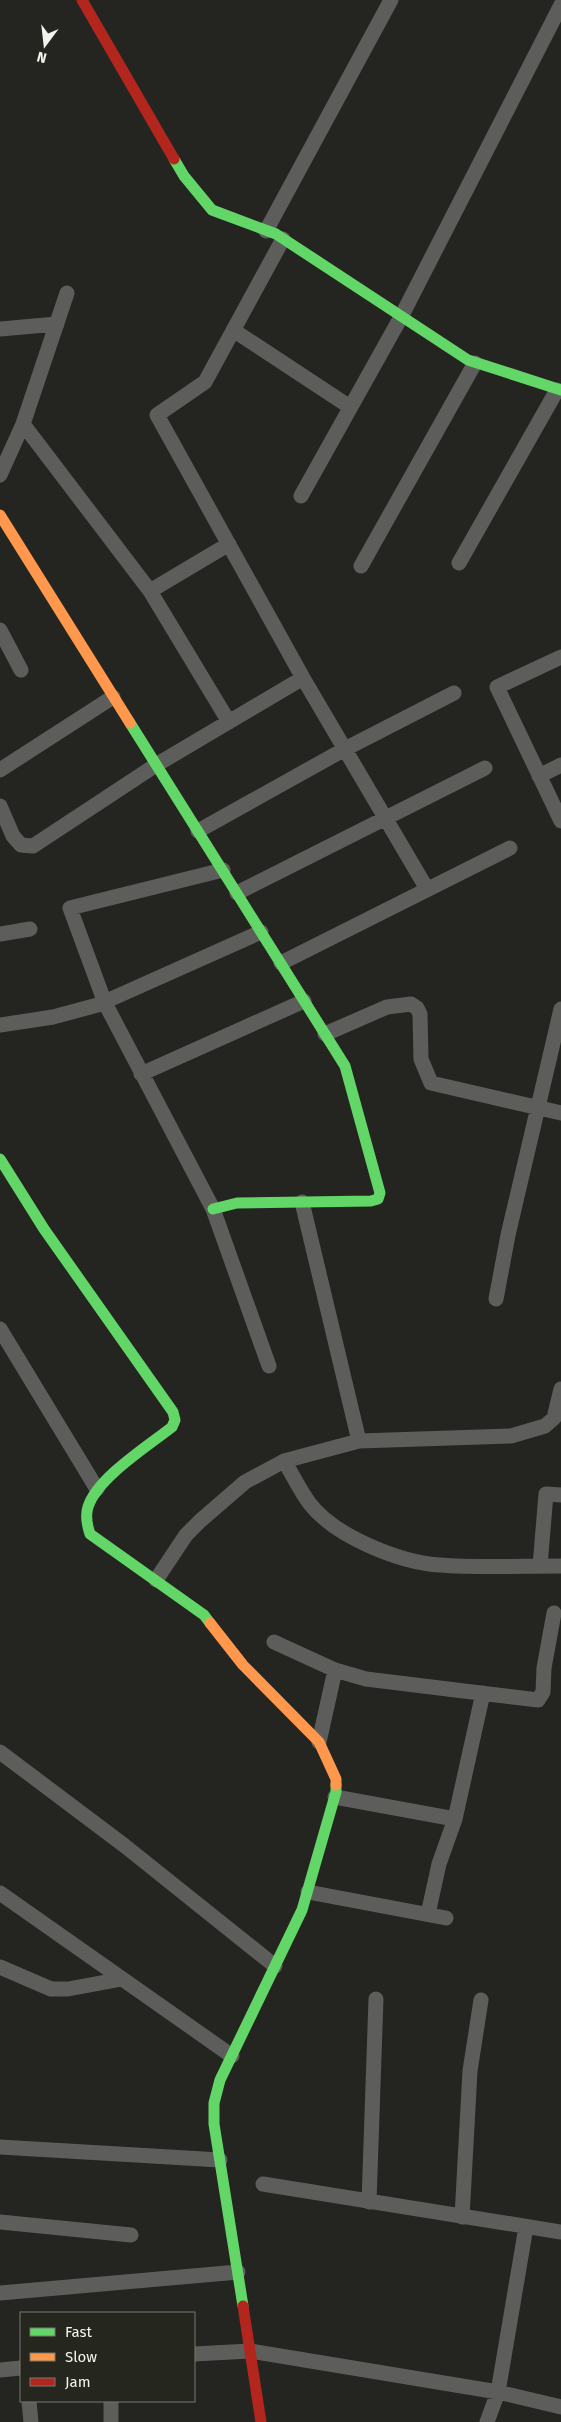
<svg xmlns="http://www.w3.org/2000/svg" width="561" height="2422" font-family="'Fira Sans',sans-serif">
  <rect width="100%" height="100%" fill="#242521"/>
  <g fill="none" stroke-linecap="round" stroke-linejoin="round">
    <path stroke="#5d5e5b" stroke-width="15" d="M266 231 391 0
      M283 239 205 382 157 415 303 678 427 889
      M0 329 57 324
      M233 330 350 407
      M23 424 150 591 229 722
      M0 475 23 424 67 293
      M301 496 401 317 561 5
      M459 563 557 390
      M361 566 475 363
      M150 591 229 544
      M0 630 21 670
      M561 657 497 687 561 821
      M0 770 113 697
      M539 776 561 765
      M0 806 13 836 21 845 33 846 156 765 303 678
      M198 831 345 749 454 693
      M237 893 485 768
      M261 932 111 999 105 1003 213 1209 269 1366
      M0 934 30 929
      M281 963 510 848
      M0 1025 53 1017 105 1003 70 908 223 870
      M325 1034 387 1007 411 1004 417 1008 420 1014 421 1059 431 1083 561 1113
      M141 1074 304 1001
      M302 1202 359 1441
      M496 1299 508 1235 561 1009
      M0 1329 97 1489
      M284 1461C293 1475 300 1491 310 1504 335 1536 398 1562 439 1565 479 1568 520 1566 561 1566
      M540 1566 546 1494 561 1495
      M156 1580 186 1535 200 1521 245 1482 284 1461 359 1441 511 1436 545 1426 554 1418 561 1389
      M274 1642 335 1670 366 1679 538 1700 543 1692 544 1668 554 1613
      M319 1742 335 1670
      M0 1752 125 1846 275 1966
      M335 1797 455 1819
      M308 1892 446 1918
      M0 1893 232 2056
      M428 1914 439 1864 455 1819 483 1693
      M0 1967 51 1989H68L122 1979
      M0 2147 220 2160
      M263 2184 561 2232
      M369 2202 376 1999
      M462 2217 470 2071 481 2000
      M0 2222 131 2235
      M0 2293 238 2272
      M194 2354 250 2351 498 2392 561 2407
      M0 2370 21 2368
      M29 2401 31 2422
      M111 2422V2401
      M487 2422 498 2392 526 2227"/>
    <path stroke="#63d668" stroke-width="11" d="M174 159 184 176 212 210 276 234 468 360 561 390
      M130 723 345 1066 380 1193 378 1199 371 1201 237 1203 213 1209
      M0 1159 44 1229 173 1412 175 1420 172 1427C148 1446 97 1478 88 1507 85 1516 87 1525 90 1534L204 1615 210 1623
      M243 2306 214 2124V2103L220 2080 302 1910 336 1792V1785"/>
    <path stroke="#ff974d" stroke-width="11" d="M0 515 130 723
      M210 1623 243 1665 319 1742 336 1779V1785"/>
    <path stroke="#b3261e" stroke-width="11" d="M82 0 174 159
      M243 2306 261 2422"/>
  </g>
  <rect x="20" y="2312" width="175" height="90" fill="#25271f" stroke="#777972"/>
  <rect x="30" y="2328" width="25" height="8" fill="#63d668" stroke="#777972"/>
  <text x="65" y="2337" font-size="15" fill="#f3f4ee">Fast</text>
  <rect x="30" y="2353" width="25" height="8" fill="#ff974d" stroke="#777972"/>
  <text x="65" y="2362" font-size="15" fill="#f3f4ee">Slow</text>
  <rect x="30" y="2378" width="25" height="8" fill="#b3261e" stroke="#777972"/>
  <text x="65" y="2387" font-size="15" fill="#f3f4ee">Jam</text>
  <g transform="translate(45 45) rotate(195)" stroke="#25271f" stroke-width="4" paint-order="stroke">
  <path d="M0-4L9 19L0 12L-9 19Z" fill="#f3f4ee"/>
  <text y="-8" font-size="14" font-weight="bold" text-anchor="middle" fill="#f3f4ee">N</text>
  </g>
</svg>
